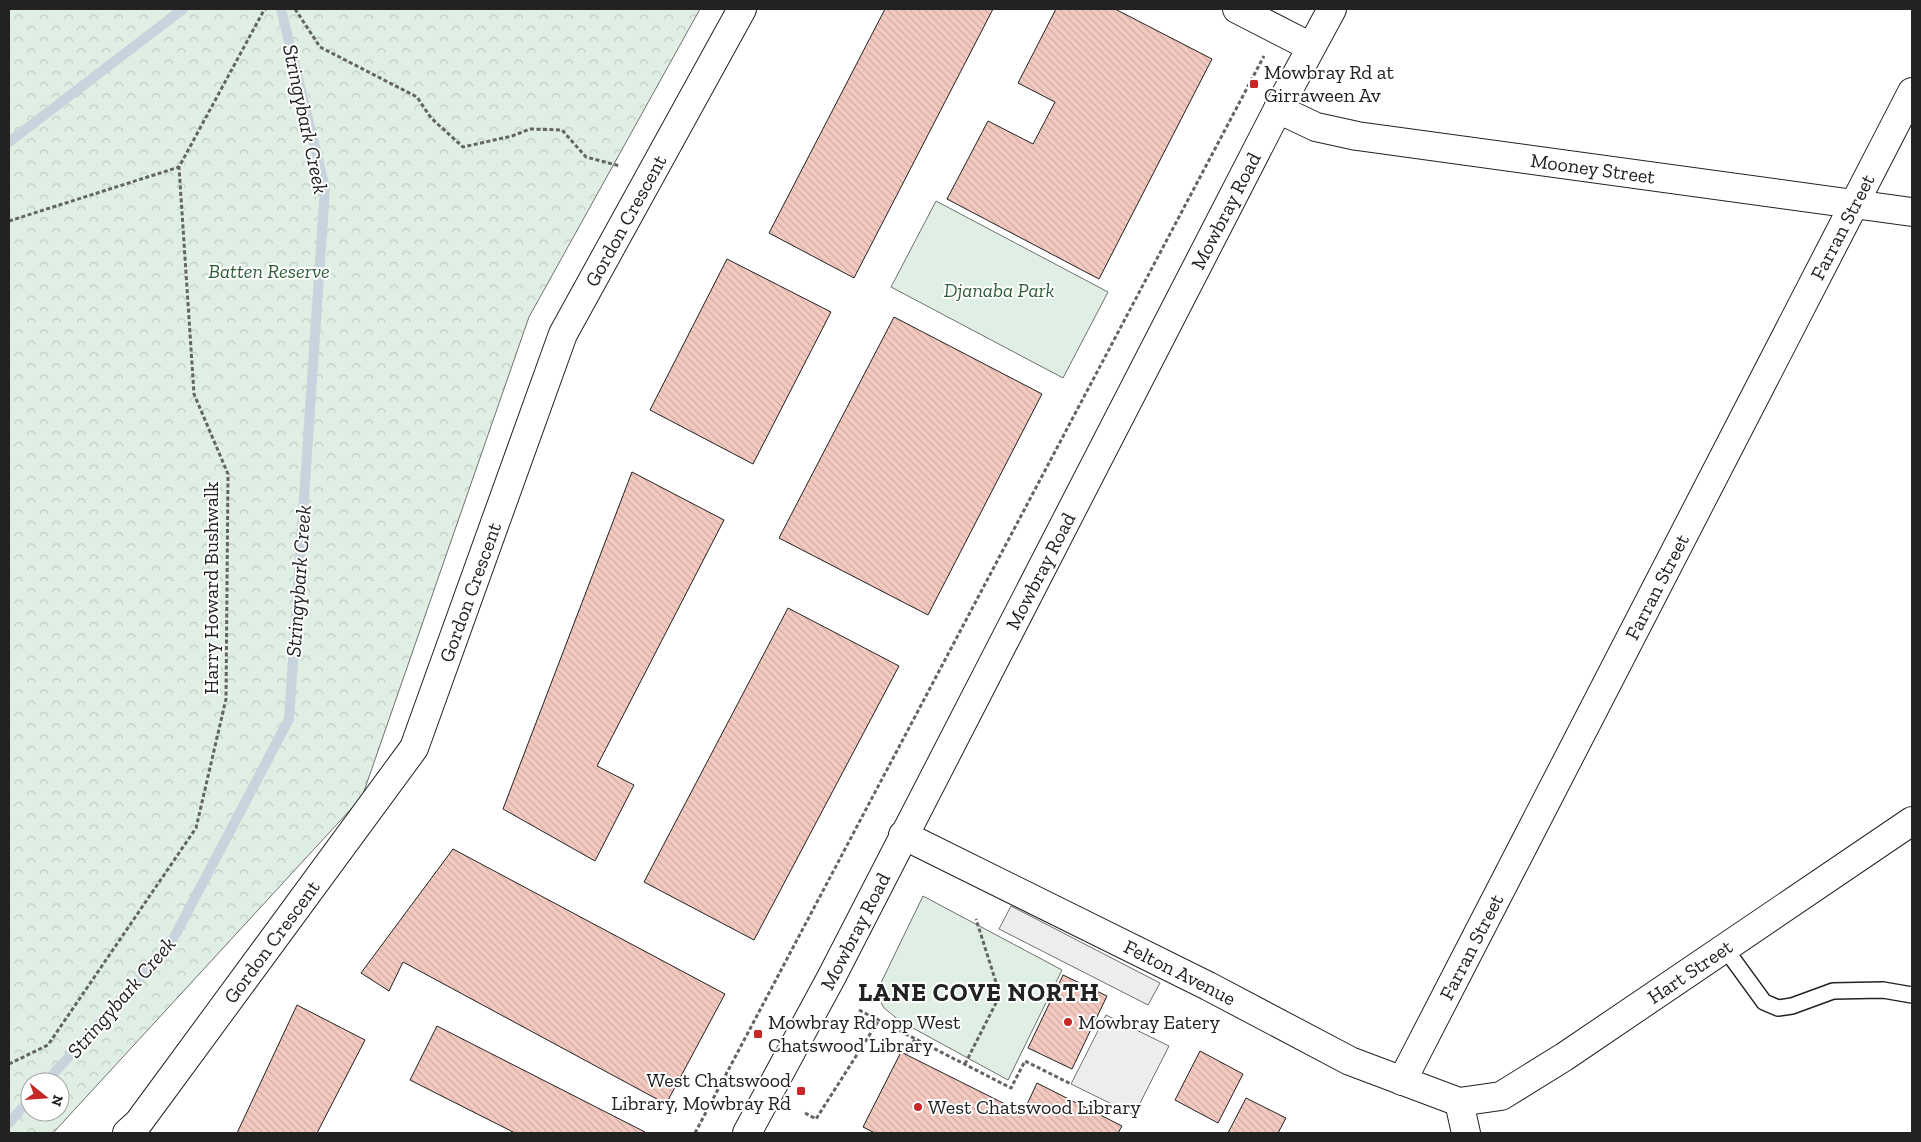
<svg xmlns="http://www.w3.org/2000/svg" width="1921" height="1142" font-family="'Zilla Slab',serif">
  <defs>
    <pattern id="forest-crowns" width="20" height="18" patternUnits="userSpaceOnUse" patternTransform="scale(1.25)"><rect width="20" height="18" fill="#e0efe3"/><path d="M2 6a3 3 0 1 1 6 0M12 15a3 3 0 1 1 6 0" fill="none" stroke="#c0cdc2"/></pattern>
    <pattern id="building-back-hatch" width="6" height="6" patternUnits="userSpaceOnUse" patternTransform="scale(1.25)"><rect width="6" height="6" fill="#f3c9c0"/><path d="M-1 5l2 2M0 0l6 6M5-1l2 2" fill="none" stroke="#d0aca5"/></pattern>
  </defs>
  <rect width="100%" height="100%" fill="#fff"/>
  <path fill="url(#forest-crowns)" stroke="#6f6f6f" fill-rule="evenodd" d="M9 9H700L529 317 362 797 53 1133H9ZM30 1082H60V1112H30Z"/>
  <path fill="#e0efe3" stroke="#6f6f6f" d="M936 201 1108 292 1063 378 891 287Z
    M923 896 1062 970 1008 1080 900 1021 884 1008 876 993Z"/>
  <path fill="#ededed" stroke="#6f6f6f" d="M1011 906 1160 983 1148 1005 999 929Z
    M1106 1015 1169 1046 1134 1115 1071 1084Z"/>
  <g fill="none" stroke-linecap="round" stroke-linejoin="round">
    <path stroke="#c7d3dd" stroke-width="10" d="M9 142 183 9
      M46 1082 170 945 289 719 325 188 281 9
      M9 1123 30 1099"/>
  </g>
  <path fill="url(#building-back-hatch)" stroke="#222" d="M885 9H993L854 278 769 233Z
    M1056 9H1115L1212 59 1099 279 947 199 988 121 1033 144 1055 102 1018 83Z
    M727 259 831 312 753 464 650 410Z
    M894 317 1042 394 928 615 779 538Z
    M632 472 724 520 597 766 634 785 595 861 503 809Z
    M788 608 899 666 754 940 644 882Z
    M453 849 725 994 666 1104 403 962 389 991 361 973Z
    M1063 975 1107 996 1072 1069 1028 1048Z
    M297 1005 365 1040 317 1133H237Z
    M437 1026 645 1132 644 1133H515L410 1080Z
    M1200 1051 1243 1074 1218 1123 1175 1100Z
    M901 1052 1023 1113 1037 1083 1122 1126 1118 1133H875L863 1127Z
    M1246 1098 1286 1118 1278 1133H1228Z"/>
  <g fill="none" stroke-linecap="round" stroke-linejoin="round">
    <defs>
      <path id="service" d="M1724 947 1764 1002 1778 1008 1792 1006 1833 991 1883 990 1912 995"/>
      <g id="minor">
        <path d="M1237 9 1311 47"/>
        <path id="s1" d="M1278 109 1316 127 1357 136 1912 212"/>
        <path id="s2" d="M903 835 1208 986 1350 1061 1459 1102 1501 1096 1564 1057 1912 821"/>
        <path id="s3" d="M1402 1081 1912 92"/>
        <path d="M1459 1102 1466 1133"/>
        <path id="s4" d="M127 1133 139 1122 414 748 563 334 742 9"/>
      </g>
      <g id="secondary">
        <path id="s5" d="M747 1133 831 978 1278 109 1332 9"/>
      </g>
    </defs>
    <use href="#service" stroke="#222" stroke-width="18"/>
    <use href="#minor" stroke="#222" stroke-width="30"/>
    <use href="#secondary" stroke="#222" stroke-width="30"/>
    <path stroke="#646464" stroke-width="3" stroke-dasharray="4 2.5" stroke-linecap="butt" d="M295 9 320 47 417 97 431 118 463 147 512 136 530 129 562 130 586 157 620 166
      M9 221 179 167
      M859 1010 1011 1088 1025 1061 1071 1084
      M906 1054 915 1039
      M9 1064 48 1045 196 828 226 699 228 474 194 394 179 167 264 10 266 9
      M965 1064 1000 995 976 919
      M805 1113 816 1119 879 1020
      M695 1133 1264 56"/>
    <use href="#service" stroke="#fff" stroke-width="15"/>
    <use href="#minor" stroke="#fff" stroke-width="28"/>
    <use href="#secondary" stroke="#fff" stroke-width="28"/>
  </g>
  <g fill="#c62828" stroke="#fff" stroke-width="2">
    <rect x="1249" y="79" width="10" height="10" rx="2.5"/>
    <circle cx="1068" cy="1022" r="5"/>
    <rect x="753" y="1029" width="10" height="10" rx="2.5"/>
    <rect x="796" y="1086" width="10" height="10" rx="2.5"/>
    <circle cx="918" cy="1107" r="5"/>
  </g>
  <g text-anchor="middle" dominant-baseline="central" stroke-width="4" stroke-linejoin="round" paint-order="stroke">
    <g font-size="20" fill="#222" stroke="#fff" text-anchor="start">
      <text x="1264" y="72">Mowbray Rd at<tspan x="1264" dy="23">Girraween Av</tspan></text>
      <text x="768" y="1022">Mowbray Rd opp West<tspan x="768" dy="23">Chatswood Library</tspan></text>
      <text x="1078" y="1022">Mowbray Eatery</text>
      <text x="791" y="1080" text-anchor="end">West Chatswood<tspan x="791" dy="23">Library, Mowbray Rd</tspan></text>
      <text x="928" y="1107">West Chatswood Library</text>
    </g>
    <g font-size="20" fill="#222" stroke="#fff">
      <text stroke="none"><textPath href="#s1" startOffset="322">Mooney Street</textPath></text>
      <text stroke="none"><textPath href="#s5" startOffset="1039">Mowbray Road</textPath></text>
      <text stroke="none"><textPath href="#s4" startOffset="1050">Gordon Crescent</textPath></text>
      <text stroke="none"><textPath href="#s3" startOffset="961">Farran Street</textPath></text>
      <text stroke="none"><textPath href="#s5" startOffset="634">Mowbray Road</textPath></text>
      <text stroke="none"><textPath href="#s3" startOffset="556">Farran Street</textPath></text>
      <text transform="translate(211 588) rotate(-90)">Harry Howard Bushwalk</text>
      <text stroke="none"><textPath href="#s4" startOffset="646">Gordon Crescent</textPath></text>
      <text stroke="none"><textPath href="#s5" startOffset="229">Mowbray Road</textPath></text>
      <text stroke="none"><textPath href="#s4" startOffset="240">Gordon Crescent</textPath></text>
      <text stroke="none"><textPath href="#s3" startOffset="151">Farran Street</textPath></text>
      <text stroke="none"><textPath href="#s2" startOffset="886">Hart Street</textPath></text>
      <text stroke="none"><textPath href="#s2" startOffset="309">Felton Avenue</textPath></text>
    </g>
    <g font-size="20" font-style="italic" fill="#2f5e38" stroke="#fff">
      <text x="269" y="271">Batten Reserve</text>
      <text x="999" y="290">Djanaba Park</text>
    </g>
    <g font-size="21" font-style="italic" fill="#222" stroke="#fff">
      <text transform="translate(306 119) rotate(78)">Stringybark Creek</text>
      <text transform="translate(298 581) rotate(-86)">Stringybark Creek</text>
      <text transform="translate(121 997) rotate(-49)">Stringybark Creek</text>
    </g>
    <g font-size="25" font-weight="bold" letter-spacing="1" fill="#222" stroke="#fff">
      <text x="979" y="992">LANE COVE NORTH</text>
    </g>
  </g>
  <rect width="1921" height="1142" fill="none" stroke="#222222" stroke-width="20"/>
  <g transform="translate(45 1097) rotate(107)"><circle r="24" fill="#ffffff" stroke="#a7a7a7"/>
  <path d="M0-4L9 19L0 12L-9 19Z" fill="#c62828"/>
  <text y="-8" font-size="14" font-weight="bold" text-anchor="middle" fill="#222222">N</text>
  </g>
</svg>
